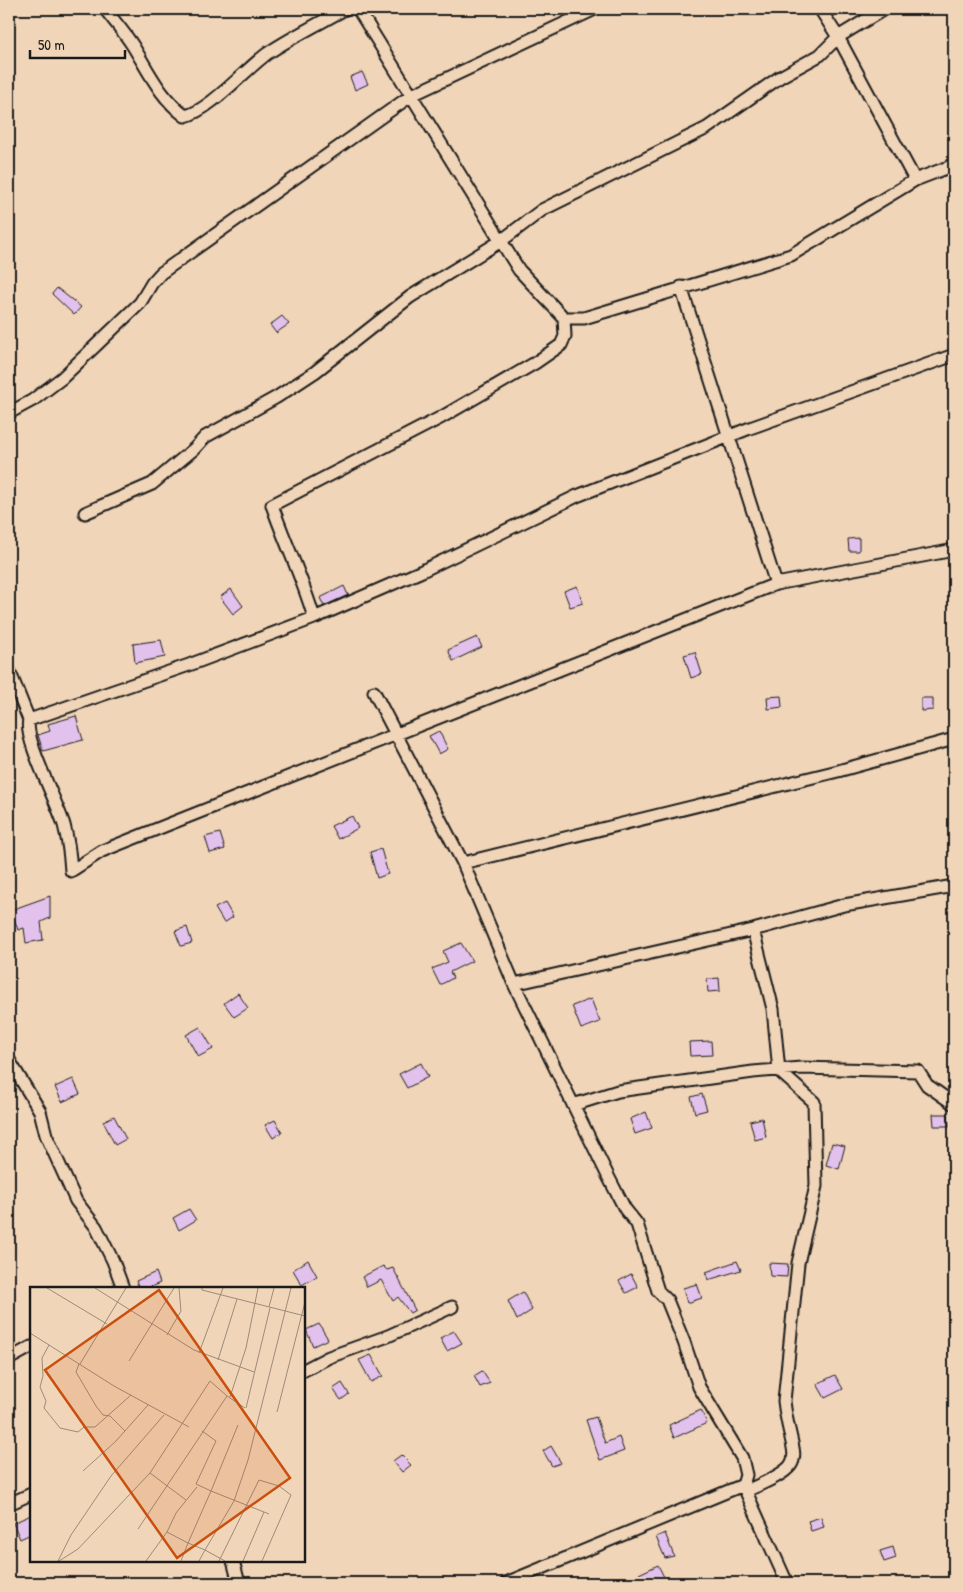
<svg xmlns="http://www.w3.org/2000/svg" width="963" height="1592" font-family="'Patrick Hand',sans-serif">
  <rect width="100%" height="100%" fill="#f1d5b8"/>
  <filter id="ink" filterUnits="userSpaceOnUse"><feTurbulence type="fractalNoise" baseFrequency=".02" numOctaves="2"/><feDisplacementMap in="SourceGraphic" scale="10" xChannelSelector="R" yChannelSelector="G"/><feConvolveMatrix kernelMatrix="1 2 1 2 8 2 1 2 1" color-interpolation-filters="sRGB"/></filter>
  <g filter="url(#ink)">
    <path fill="#e2c1ed" stroke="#1c1c1c" d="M362 72 368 84 355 90 350 77Z
      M57 288 81 307 74 315 52 294Z
      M282 316 289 324 276 333 270 325Z
      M859 538V551H849L848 539Z
      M344 586 348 595 324 606 320 598Z
      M577 586 583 603 570 607 564 591Z
      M231 589 243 606 233 614 220 597Z
      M477 637 482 647 453 661 448 650Z
      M161 640 165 657 135 663 133 644Z
      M695 652 702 674 691 678 684 655Z
      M781 696 782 707 768 709 767 697Z
      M921 698H933V710L921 711Z
      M76 716 83 740 43 751 38 735 50 731 48 724Z
      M439 731 448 749 439 754 429 736Z
      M352 816 358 828 338 839 331 826Z
      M220 833 225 849 210 853 205 837Z
      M381 849 388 874 377 878 370 852Z
      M50 896V918L41 922 43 940 26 943 24 928 18 930 11 910Z
      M225 903 233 917 224 923 215 908Z
      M187 927 192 943 181 946 175 931Z
      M461 943 472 961 450 972 453 978 440 985 432 969 448 962 443 951Z
      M719 978 720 991 708 992 707 979Z
      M238 993 248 1008 234 1017 224 1003Z
      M591 999 600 1022 581 1029 572 1006Z
      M200 1027 213 1049 198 1057 186 1035Z
      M711 1041 712 1055 690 1056 689 1042Z
      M421 1063 428 1077 407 1088 399 1074Z
      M73 1079 80 1094 62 1102 55 1087Z
      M702 1094 707 1110 695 1113 691 1097Z
      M646 1112 652 1128 635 1134 630 1119Z
      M933 1114H948L949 1126H934Z
      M114 1116 126 1139 115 1145 103 1121Z
      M762 1118 766 1137 755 1140 750 1121Z
      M275 1120 282 1132 273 1138 265 1125Z
      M832 1143 845 1146 839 1169 826 1165Z
      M189 1209 196 1220 179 1230 173 1218Z
      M308 1260 317 1276 302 1285 293 1270Z
      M737 1261 741 1270 708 1280 706 1272Z
      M769 1263 788 1264 787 1277 770 1276Z
      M383 1266 387 1270 393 1268 415 1310 410 1313 398 1297 393 1301 381 1280 367 1287 362 1277Z
      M156 1272 160 1283 148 1288H139L136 1281Z
      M631 1274 638 1287 626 1293 619 1281Z
      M697 1284 702 1298 687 1303 683 1288Z
      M523 1292 532 1310 517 1320 508 1301Z
      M319 1324 328 1339 313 1346 306 1330Z
      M454 1331 462 1343 447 1351 440 1338Z
      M371 1355 383 1376 371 1382 359 1360Z
      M482 1371 490 1383 480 1387 474 1376Z
      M835 1375 843 1389 825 1398 817 1384Z
      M342 1383 349 1394 341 1400 333 1389Z
      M701 1410 707 1423 674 1438 669 1425Z
      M596 1417 605 1443 619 1437 624 1451 600 1460 586 1420Z
      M551 1446 561 1463 552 1466 543 1451Z
      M401 1455 411 1465 402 1472 393 1461Z
      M31 1515V1534L20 1539 13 1523Z
      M821 1517 824 1527 811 1531 808 1521Z
      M665 1533 674 1556 665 1558 656 1537Z
      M893 1547 896 1558 884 1562 880 1551Z
      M658 1565 667 1583H644L639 1574Z"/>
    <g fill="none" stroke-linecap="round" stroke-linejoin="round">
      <defs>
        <path id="minor" d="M105 9C114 21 125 33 133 46 149 72 160 97 185 116 208 112 247 68 268 53 292 37 320 23 345 9
          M884 9 838 37 915 180
          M681 287 776 584
          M564 318H584L791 255 915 180 954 165
          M9 413 33 400 62 378 140 303 152 283 161 273 412 95 595 9
          M85 513 152 484 194 449 205 437 277 397 315 372 410 297 501 241 358 9
          M314 618C303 579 285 543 272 505L442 417 535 363 561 345 565 336 564 318 519 270 501 241 542 210 707 128 780 77 820 55 838 37 820 9
          M9 670 29 720 189 665 314 618 422 571 577 496 750 428 954 355
          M374 692 463 863 514 984 609 1178 625 1209 637 1224 658 1291 667 1300 684 1342 699 1387 742 1458 746 1475 743 1485 787 1583
          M29 720C23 738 57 801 64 825 68 840 70 855 71 871L102 851 172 823 776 584 954 550
          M463 863 838 771 954 739
          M514 984 753 930 844 905 954 886
          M9 1060 40 1111 46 1135 76 1201 96 1227 113 1261 123 1288
          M573 1105 618 1091 753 1072 801 1068 918 1071 927 1085 954 1104
          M9 1359 31 1347
          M304 1370 329 1357 388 1336 452 1307
          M746 1491C815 1461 791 1463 784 1401L798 1263 816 1186 814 1102 779 1071 773 1009 753 930
          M9 1504 31 1494
          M233 1561 239 1583
          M506 1583 743 1485"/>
      </defs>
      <use href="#minor" stroke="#1c1c1c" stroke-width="15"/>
      <use href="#minor" stroke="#f1d5b8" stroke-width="11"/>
    </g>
  </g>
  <g transform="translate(30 1287)">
    <rect width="275" height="275" fill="#f1d5b8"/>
    <path fill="none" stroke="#9c8b7a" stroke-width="1" d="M17 1 77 37M65 1 164 63 224 85M172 1V3L275 29M239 20 244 1M0 46 84 99 159 140M137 48 151 24 149 1M19 58 12 71 13 89 10 100 16 114 14 121 30 141 48 145 54 140H65L101 108M169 66 193 1M188 73 207 12M99 74 144 1M49 77 46 85 66 119 73 128 80 129 95 144M50 77 96 1M200 110 216 61 228 1M216 121 240 21M247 125 275 15M208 138 181 204 239 227M53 184 86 154 118 118M120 186 156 213M108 242 197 109 215 121M137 245 158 256 151 274M28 274 41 248 81 189 134 128M29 274 48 262 120 186 180 94 197 109M116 274 137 245 146 226 167 200M169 274 175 263 158 256 181 204 166 197 186 154 172 144M189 274 229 193 249 199 261 208 232 274M195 274 175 263 204 214 218 173 261 1M213 274 234 225"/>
    <path fill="#c9500e" fill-opacity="0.15" stroke="#c9500e" stroke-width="2.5" d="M129 3 260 191 147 271 15 83Z"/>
    <rect width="275" height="275" fill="none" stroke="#1c1c1c" stroke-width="2.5"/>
  </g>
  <rect width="963" height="1592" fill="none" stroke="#f1d5b8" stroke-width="30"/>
  <rect x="15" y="15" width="933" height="1562" fill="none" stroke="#1c1c1c" stroke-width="2" filter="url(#ink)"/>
  <path d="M30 50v8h95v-8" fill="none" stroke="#1c1c1c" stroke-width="2.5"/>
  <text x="38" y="50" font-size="15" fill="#1c1c1c" stroke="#f1d5b8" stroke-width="4" paint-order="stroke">50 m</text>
</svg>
